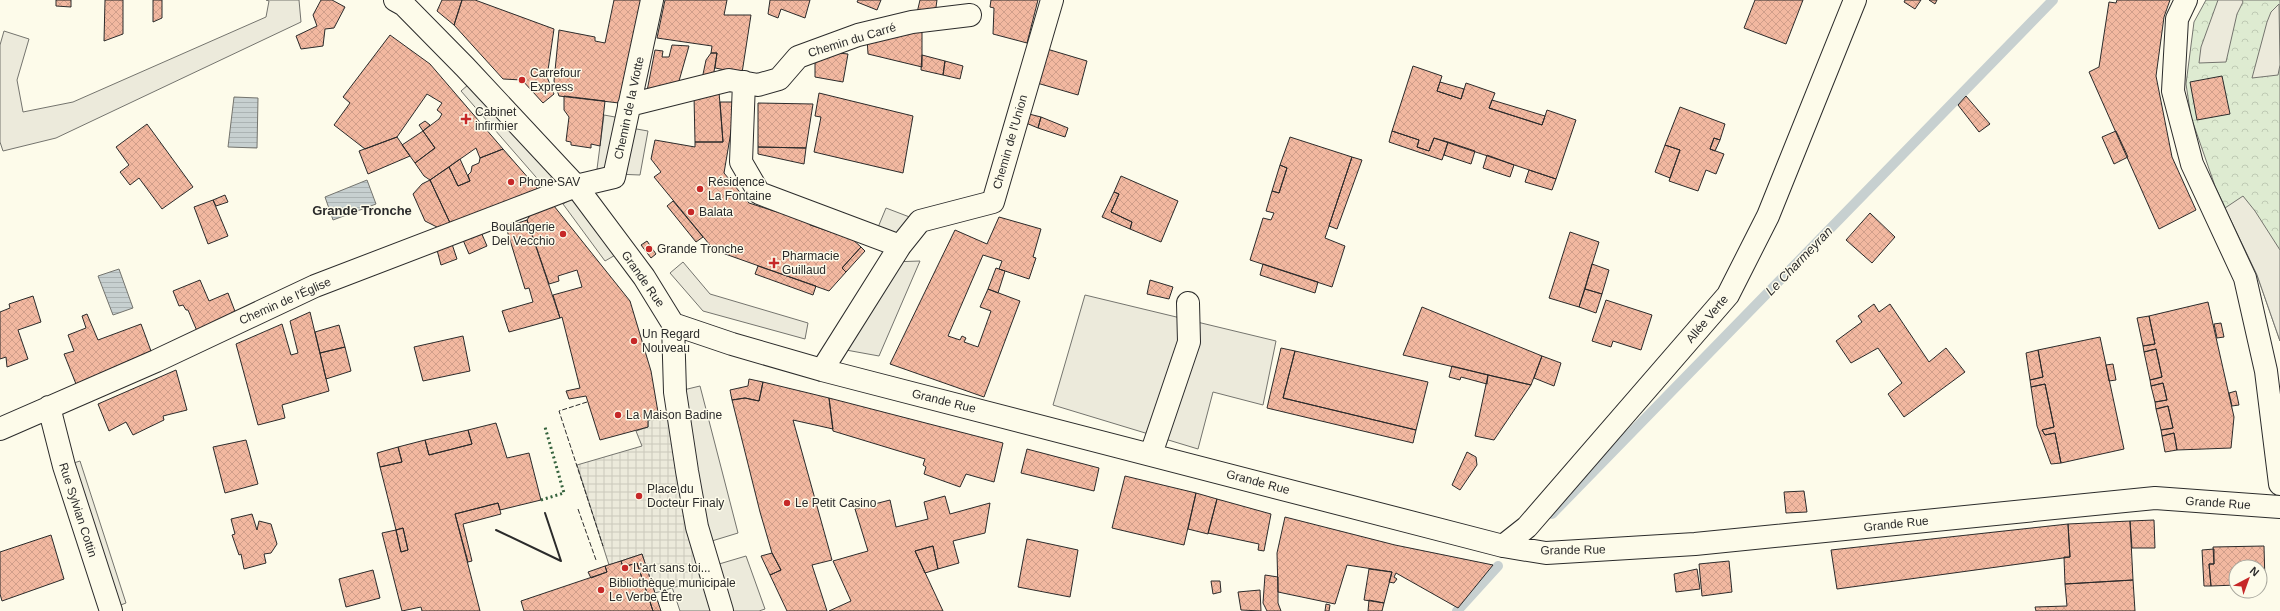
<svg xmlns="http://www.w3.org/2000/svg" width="2280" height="611" font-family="Helvetica,sans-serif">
  <defs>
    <pattern id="forest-crowns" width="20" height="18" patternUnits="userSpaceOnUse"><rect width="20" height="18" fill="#deebd1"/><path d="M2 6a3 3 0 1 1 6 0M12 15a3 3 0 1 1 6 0" fill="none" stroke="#bfcab4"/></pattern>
    <pattern id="plaza-grid" width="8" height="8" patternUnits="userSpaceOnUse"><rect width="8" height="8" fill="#eceadb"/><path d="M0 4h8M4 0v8" fill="none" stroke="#cbc9bc"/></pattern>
    <pattern id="water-rules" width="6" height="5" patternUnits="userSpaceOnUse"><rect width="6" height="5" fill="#c7d0d0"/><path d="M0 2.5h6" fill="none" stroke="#abb3b3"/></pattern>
    <pattern id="building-cross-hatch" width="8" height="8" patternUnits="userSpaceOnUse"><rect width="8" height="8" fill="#f2b8a0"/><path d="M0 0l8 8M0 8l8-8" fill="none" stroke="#d09e8a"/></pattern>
  </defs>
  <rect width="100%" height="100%" fill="#fdfbea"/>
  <path fill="url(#forest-crowns)" stroke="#74746e" d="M2206 0H2280V341L2257 275 2215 186 2191 117 2186 84 2194 22Z"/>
  <path fill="#eceadb" stroke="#74746e" d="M266 0H299L301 22 56 138 3 151 0 142V45L4 31 29 39 17 80 23 112 73 102 266 17 269 1Z
    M2218 0H2242L2243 2 2237 14 2226 62 2199 63 2201 47Z
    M2279 4 2280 65 2278 75 2252 78 2267 22 2271 12Z
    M476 78 561 170 542 184 461 91Z
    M604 115 626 119 625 127 648 131 640 175 615 174 616 170 597 169Z
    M581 193 624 250 605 261 563 204Z
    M2243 196 2255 211 2280 250V341L2257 275 2225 208Z
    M886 208 920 221 900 246 874 237Z
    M920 261 879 356 835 348 890 262Z
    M683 262 710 294 808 323 805 339 703 311 670 273Z
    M1085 295 1276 341 1263 405 1213 392 1198 449 1053 405Z
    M700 386 738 533 702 544 675 392Z
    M80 461 126 603 110 609 64 466Z
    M746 556 765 609 759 611H680L672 587 712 576 709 567Z"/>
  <path fill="url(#plaza-grid)" stroke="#74746e" d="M679 417 712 576 655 593 642 554 609 565 577 465 642 446 636 431 648 427V420Z"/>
  <path fill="url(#water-rules)" stroke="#74746e" d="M234 97 258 98 257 148 228 147Z
    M367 180 376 204 333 220 325 197Z
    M119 269 133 308 113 315 98 276Z"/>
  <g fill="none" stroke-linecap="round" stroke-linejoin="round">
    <path stroke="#c7d0d0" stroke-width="10" d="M1552 514 2053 0
      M1457 611 1498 566"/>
  </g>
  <path fill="url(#building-cross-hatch)" stroke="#2b2b2b" d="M56 0H71V7L56 6Z
    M105 0H123V34L104 41Z
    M153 0H162V18L153 22Z
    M321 0H332L345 7 334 28 325 29 323 46 301 49 296 36 317 26 313 15Z
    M442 0H462L454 25 437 11Z
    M462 0H475L554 29 547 77 554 94 543 103 522 80 503 79 454 25Z
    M614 0H641L619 103 559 96 554 81 559 30 595 37V41L605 43Z
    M665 0H727L724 15H751L742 73 715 68 717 53H711L712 46 657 38Z
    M770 0H810L805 18 781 9 778 18 768 14Z
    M858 0H881L877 10 857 2Z
    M920 0H937L935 14 916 17Z
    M991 0H1038L1027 43 993 34 994 8 990 7Z
    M1755 0H1803L1786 44 1744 28Z
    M1905 0H1921L1915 9 1904 2Z
    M1929 0H1937L1935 4Z
    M2117 0H2170L2164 17 2156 76 2172 157 2196 210 2159 229 2089 72 2099 67 2109 2 2116 3Z
    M922 26V67L868 54 867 38Z
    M390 35 430 64 503 149 480 158 476 148 430 180 424 176 415 163 435 148 423 131 439 119 442 114 437 110 442 103 427 94 397 137 365 149 334 125 350 103 343 97Z
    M672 45 689 46 679 81 647 91 655 50 663 51 662 57H669Z
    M1047 49 1087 61 1078 95 1037 83Z
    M711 53H717L713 78 702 79 706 60Z
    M838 53 848 54 843 82 815 77V60Z
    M922 55 945 61 943 75 921 70Z
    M945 61 963 66 960 79 943 75Z
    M1413 66 1442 76 1437 91 1461 99 1466 83 1495 93 1489 108 1542 125 1547 110 1576 120 1556 179 1434 138 1429 151 1417 147 1419 140 1392 131Z
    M2222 76 2230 114 2197 120 2190 82Z
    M1440 82 1464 89 1461 99 1437 91Z
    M719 92 723 142H695L694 96Z
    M819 93 913 116 903 173 814 152 821 117 815 116Z
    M564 96 605 101 600 146 591 144V148L571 145V142L566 141 569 117 564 110Z
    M1966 96 1990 124 1979 132 1958 105Z
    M1492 100 1545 116 1542 125 1489 108Z
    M720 102H736L724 173 749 203 777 212 779 207 812 219 810 225 852 239 861 247 842 268 846 272 829 291 714 250 654 177 661 172 651 159 655 140 695 147V142H723Z
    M758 103 813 104 806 148 758 147Z
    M1680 107 1725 124 1720 140 1714 138 1710 149 1724 154 1716 174 1706 170 1698 191 1669 181 1680 150 1665 145Z
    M1029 114 1041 117 1038 128 1026 123Z
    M1041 117 1068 128 1065 137 1038 128Z
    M425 121 430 125 423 131 419 125Z
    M147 124 193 187 162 209 139 178 130 185 120 172 129 165 116 147Z
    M423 131 435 148 415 163 402 145Z
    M1392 131 1419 140 1417 147 1429 151 1434 138 1448 142 1442 160 1389 142Z
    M2116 131 2128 157 2114 164 2102 137Z
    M397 137 410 156 368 174 359 151Z
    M1290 137 1352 157 1325 238 1345 246 1332 287 1250 260 1263 218 1271 220 1274 213 1266 211 1272 191 1279 193 1287 168 1280 165Z
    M1714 138 1720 140 1715 151 1710 149Z
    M1448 142 1475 151 1471 164 1444 155Z
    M1665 145 1680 150 1670 178 1655 172Z
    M758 147 806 148 804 164 758 154Z
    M503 149 537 188V191L451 225 430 180 449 167 458 186 470 181 468 175 471 172 472 166 479 163 480 158Z
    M1487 155 1514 165 1510 177 1483 168Z
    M1352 157 1362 160 1337 229 1329 226Z
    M460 159 470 181 458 186 449 167Z
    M1280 165 1287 168 1279 193 1272 191Z
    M1529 170 1556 179 1552 190 1525 182Z
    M1121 176 1178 201 1161 242 1130 229 1132 222 1111 212 1119 194 1114 192Z
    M430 180 451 225 439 231 437 227 425 221 413 194 422 184Z
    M1114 192 1119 194 1111 212 1132 222 1130 229 1102 217Z
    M225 195 228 202 216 206 213 200Z
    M213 200 228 236 208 244 194 207Z
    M673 201 703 237 696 242 667 206Z
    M554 206 630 301 651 371 659 418 648 420V427L600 440 586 396 569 399 566 391 580 388 562 317 560 318 553 295 582 287 577 270 558 276 559 281 549 284 527 220 532 212Z
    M1870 213 1895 237 1872 263 1846 240Z
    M999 217 1041 229 1033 257 1036 258 1029 279 999 269 1002 261 983 255 948 336 960 340 962 336 966 338 964 342 978 347 991 311 980 307 988 289 1020 301 984 397 890 364 955 230 987 244Z
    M527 220 560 318 509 332 502 311 533 302 529 288 525 289 506 227Z
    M481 232 487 246 469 254 463 240Z
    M1570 232 1599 242 1579 307 1549 298Z
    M647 241 656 254 651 258 641 245Z
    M452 244 457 259 441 265 437 250Z
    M861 247 865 251 846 272 842 268Z
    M1263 264 1318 282 1315 293 1260 275Z
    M1592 264 1609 270 1602 294 1585 289Z
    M758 266 816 286 813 295 755 274Z
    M996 268 1005 271 998 293 988 289Z
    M200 280 209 301 228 293 236 314 197 331 188 310H186L183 305 179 306 173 291Z
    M1150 280 1173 287 1169 299 1147 294Z
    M1585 289 1602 294 1596 313 1579 307Z
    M33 296 41 322 18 330 28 359 7 367 6 357 0 359V312L10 308 9 304Z
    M1606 300 1652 315 1641 350 1613 341 1611 347 1592 341Z
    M2208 302 2234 417 2231 448 2177 450 2174 433 2162 436 2161 430 2173 428 2168 406 2156 409 2155 402 2167 400 2163 383 2151 386 2150 380 2162 377 2156 349 2144 352 2143 346 2155 344 2149 316Z
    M1874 304 1879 312 1890 304 1929 362 1946 348 1965 372 1904 417 1888 394 1902 383 1878 348 1851 363 1836 341 1862 322 1858 316Z
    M1422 307 1542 356 1531 385 1403 355Z
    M310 312 329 391 282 405 285 418 258 425 236 344 282 324 291 355 298 353 290 321Z
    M87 314 98 340 141 324 151 351 76 384 64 354 74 351 68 335 86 328 82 316Z
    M2149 316 2155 344 2143 346 2137 318Z
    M2221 323 2224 337 2217 338 2214 324Z
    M339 325 345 347 320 353 315 332Z
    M463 336 470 371 423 381 414 347Z
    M2100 337 2124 449 2061 463 2055 433 2045 435 2042 430 2054 427 2045 384 2031 387 2030 380 2043 377 2038 350Z
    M345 347 351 371 326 379 320 353Z
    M1281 348 1295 351 1283 398 1416 430 1413 443 1267 408Z
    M2156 349 2162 377 2150 380 2144 352Z
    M2038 350 2043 377 2030 380 2026 353Z
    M1295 351 1428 382 1416 430 1283 398Z
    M1542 356 1561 363 1554 386 1534 378Z
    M2113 364 2116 380 2109 381 2106 365Z
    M1452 366 1488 375 1487 384 1461 377 1460 380 1449 377Z
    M176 370 187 410 163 416 164 420 133 435 126 422 109 431 98 404Z
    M1488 375 1531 385 1494 440 1475 436Z
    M749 379 763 382 759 401 745 398 732 400 730 390 748 386Z
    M763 382 829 398 833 429 793 420 832 560 812 565 827 611H787L770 575 781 570 772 553 760 512 732 400 745 398 759 401Z
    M2163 383 2167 400 2155 402 2151 386Z
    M2045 384 2054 427 2042 430 2045 435 2055 433 2061 463 2051 464 2037 426 2031 387Z
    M2236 391 2239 405 2232 406 2229 393Z
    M829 398 1003 443 994 482 966 474 960 487 924 474 926 467 923 465 925 459 833 431Z
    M2168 406 2173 428 2161 430 2156 409Z
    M496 423 507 458 529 453 541 500 500 510 498 503 455 514 480 611H422L421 607 402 611 382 533 396 530 401 552 408 550 403 528 396 530 380 467 402 462 398 447 425 440 429 455 472 444 468 430Z
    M468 430 472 444 429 455 425 440Z
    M2174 433 2177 450 2165 452 2162 436Z
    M246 440 258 484 225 493 213 447Z
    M398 447 402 462 380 467 377 453Z
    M1027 449 1099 468 1094 491 1021 473Z
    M1467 452 1476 457 1477 465 1460 490 1452 485Z
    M1125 476 1196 493 1184 545 1112 528Z
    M1804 491 1807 512 1786 513 1784 492Z
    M1196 493 1217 499 1208 534 1188 529Z
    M945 496 950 514 990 503 985 533 953 541 959 563 938 569 933 546 915 551 943 611H829L851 601 833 561 868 551 855 509 890 500 896 527 928 519 924 502Z
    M1217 499 1271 514 1264 551 1258 550 1259 544 1208 533Z
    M498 503 501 514 463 524 472 561 468 562 455 514Z
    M252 514 257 530 259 521 271 524 277 544 271 553 264 554 266 563 244 569 241 554 239 555 232 535 235 534 231 519Z
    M1285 517 1395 545 1493 565 1458 608 1396 573 1394 577 1397 579 1394 583 1389 582 1392 572 1347 565 1335 604 1278 592 1277 553Z
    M2154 520 2155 548H2132L2130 521Z
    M2130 521 2133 580 2065 584 2064 557H2070L2068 524Z
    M2068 524 2070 557 1837 589 1831 550Z
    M403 528 408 550 401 552 396 530Z
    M51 535 64 579 2 601 0 594V552Z
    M1027 539 1078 550 1070 597 1018 587Z
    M933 546 938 569 925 573 915 551Z
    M2264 546 2265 582H2260V567H2236V585L2211 586 2209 564H2214L2213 547Z
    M2214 549V564H2209L2211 586H2204L2202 550Z
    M772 553 781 570 770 575 761 556Z
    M642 554 661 611H653L637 563 623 567 621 561Z
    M621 561 623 567 637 563 653 611H524L521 601 607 572 605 566Z
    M1729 561 1732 592 1702 596 1699 564Z
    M605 566 607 572 591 578 588 572Z
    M1369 569 1392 572 1384 603 1364 600Z
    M1697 569 1700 589 1676 592 1674 574Z
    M373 570 380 598 346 607 339 579Z
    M1265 575 1278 577V603L1281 611H1267L1263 603Z
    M2133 580 2135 611H2036L2035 607 2067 606 2065 584Z
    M1211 581H1220L1221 592 1213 594Z
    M1260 590 1261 611 1241 610 1238 592Z
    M1369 600 1384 603 1382 611H1368Z
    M1326 604 1330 605 1329 611H1325Z"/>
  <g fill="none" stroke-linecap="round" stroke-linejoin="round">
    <defs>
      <path id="minor" d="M395 0 404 5 465 67 576 186 644 277 673 324 732 344 822 370 1503 546 1546 553 1695 544 2155 498 2280 507
        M2186 0 2177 19 2173 91 2192 164 2245 278 2266 371 2280 484
        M744 82 741 162 759 193 900 246
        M629 105 729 80 758 85 779 79 798 57 858 35 912 22 970 15
        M673 324 675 392 687 471 697 527 722 611
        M822 370 900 246 920 221 993 202 1052 0
        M49 407 64 466 111 611
        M0 429 156 361 315 286 576 186 614 177 652 0
        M1151 454 1189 342 1188 303
        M1503 546 1527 527 1728 295 1768 216 1855 0"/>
    </defs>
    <use href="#minor" stroke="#2b2b2b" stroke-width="24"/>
    <use href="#minor" stroke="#fdfbea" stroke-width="22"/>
    <path stroke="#34623c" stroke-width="3" stroke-dasharray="2 3" stroke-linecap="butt" d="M541 500 564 493 545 427"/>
    <path stroke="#2b2b2b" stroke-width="1" stroke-dasharray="5 2" stroke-linecap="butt" d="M587 402 559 411 603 546
      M578 509 596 560"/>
    <path stroke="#2b2b2b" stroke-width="2" d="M496 530 561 561 545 513"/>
  </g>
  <g fill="#c62828" stroke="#fdfbea" stroke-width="1.5">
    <circle cx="522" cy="80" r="4"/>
    <path d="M464 113h4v4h4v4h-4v4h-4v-4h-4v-4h4z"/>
    <circle cx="511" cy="182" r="4"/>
    <circle cx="700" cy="189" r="4"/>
    <circle cx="691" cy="212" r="4"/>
    <circle cx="563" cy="234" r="4"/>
    <circle cx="649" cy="249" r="4"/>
    <path d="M772 257h4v4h4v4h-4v4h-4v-4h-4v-4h4z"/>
    <circle cx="634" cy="341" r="4"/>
    <circle cx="618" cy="415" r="4"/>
    <circle cx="639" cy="496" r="4"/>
    <circle cx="787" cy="503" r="4"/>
    <circle cx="625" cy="568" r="4"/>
    <circle cx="601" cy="590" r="4"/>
  </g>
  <g text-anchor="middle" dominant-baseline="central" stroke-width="3" stroke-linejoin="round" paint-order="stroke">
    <g font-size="12" fill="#2b2b2b" stroke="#fdfbea">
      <text transform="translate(852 40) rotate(-17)">Chemin du Carré</text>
      <text transform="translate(629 108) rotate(-78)">Chemin de la Viotte</text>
      <text transform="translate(1010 142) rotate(-74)">Chemin de l'Union</text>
      <text transform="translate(643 279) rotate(55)">Grande Rue</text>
      <text transform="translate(285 301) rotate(-24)">Chemin de l'Église</text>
      <text transform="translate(1707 319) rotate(-50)">Allée Verte</text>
      <text transform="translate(944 401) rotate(14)">Grande Rue</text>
      <text transform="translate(1258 482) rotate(15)">Grande Rue</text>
      <text transform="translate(2218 503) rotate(4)">Grande Rue</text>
      <text transform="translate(78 510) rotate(72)">Rue Sylvian Cottin</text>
      <text transform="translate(1896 524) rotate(-6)">Grande Rue</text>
      <text transform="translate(1573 550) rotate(-1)">Grande Rue</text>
    </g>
    <g font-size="12" fill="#2b2b2b" stroke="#fdfbea" text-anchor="start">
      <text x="530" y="73">Carrefour<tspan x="530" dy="14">Express</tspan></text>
      <text x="475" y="112">Cabinet<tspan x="475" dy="14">infirmier</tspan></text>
      <text x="519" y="182">Phone SAV</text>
      <text x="708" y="182">Résidence<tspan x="708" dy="14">La Fontaine</tspan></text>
      <text x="699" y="212">Balata</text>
      <text x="555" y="227" text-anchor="end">Boulangerie<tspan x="555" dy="14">Del Vecchio</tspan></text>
      <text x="657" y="249">Grande Tronche</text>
      <text x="782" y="256">Pharmacie<tspan x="782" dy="14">Guillaud</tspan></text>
      <text x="642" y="334">Un Regard<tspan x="642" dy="14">Nouveau</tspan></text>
      <text x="626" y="415">La Maison Badine</text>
      <text x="647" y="489">Place du<tspan x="647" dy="14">Docteur Finaly</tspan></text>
      <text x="795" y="503">Le Petit Casino</text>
      <text x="633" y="568">L'art sans toi...</text>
      <text x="609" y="583">Bibliothèque municipale<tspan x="609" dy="14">Le Verbe Être</tspan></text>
    </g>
    <g font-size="13" font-weight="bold" fill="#2b2b2b" stroke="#fdfbea">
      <text x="362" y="210">Grande Tronche</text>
    </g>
    <g font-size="13" font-style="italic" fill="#2b2b2b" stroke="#fdfbea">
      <text transform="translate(1799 261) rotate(-46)">Le Charmeyran</text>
    </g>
  </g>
  <g transform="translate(2248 579) rotate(41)"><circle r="19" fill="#fdfbea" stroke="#a9a89e"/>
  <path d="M0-3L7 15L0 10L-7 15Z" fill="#c62828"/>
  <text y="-6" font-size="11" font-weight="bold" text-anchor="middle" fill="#2b2b2b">N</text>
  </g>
</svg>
